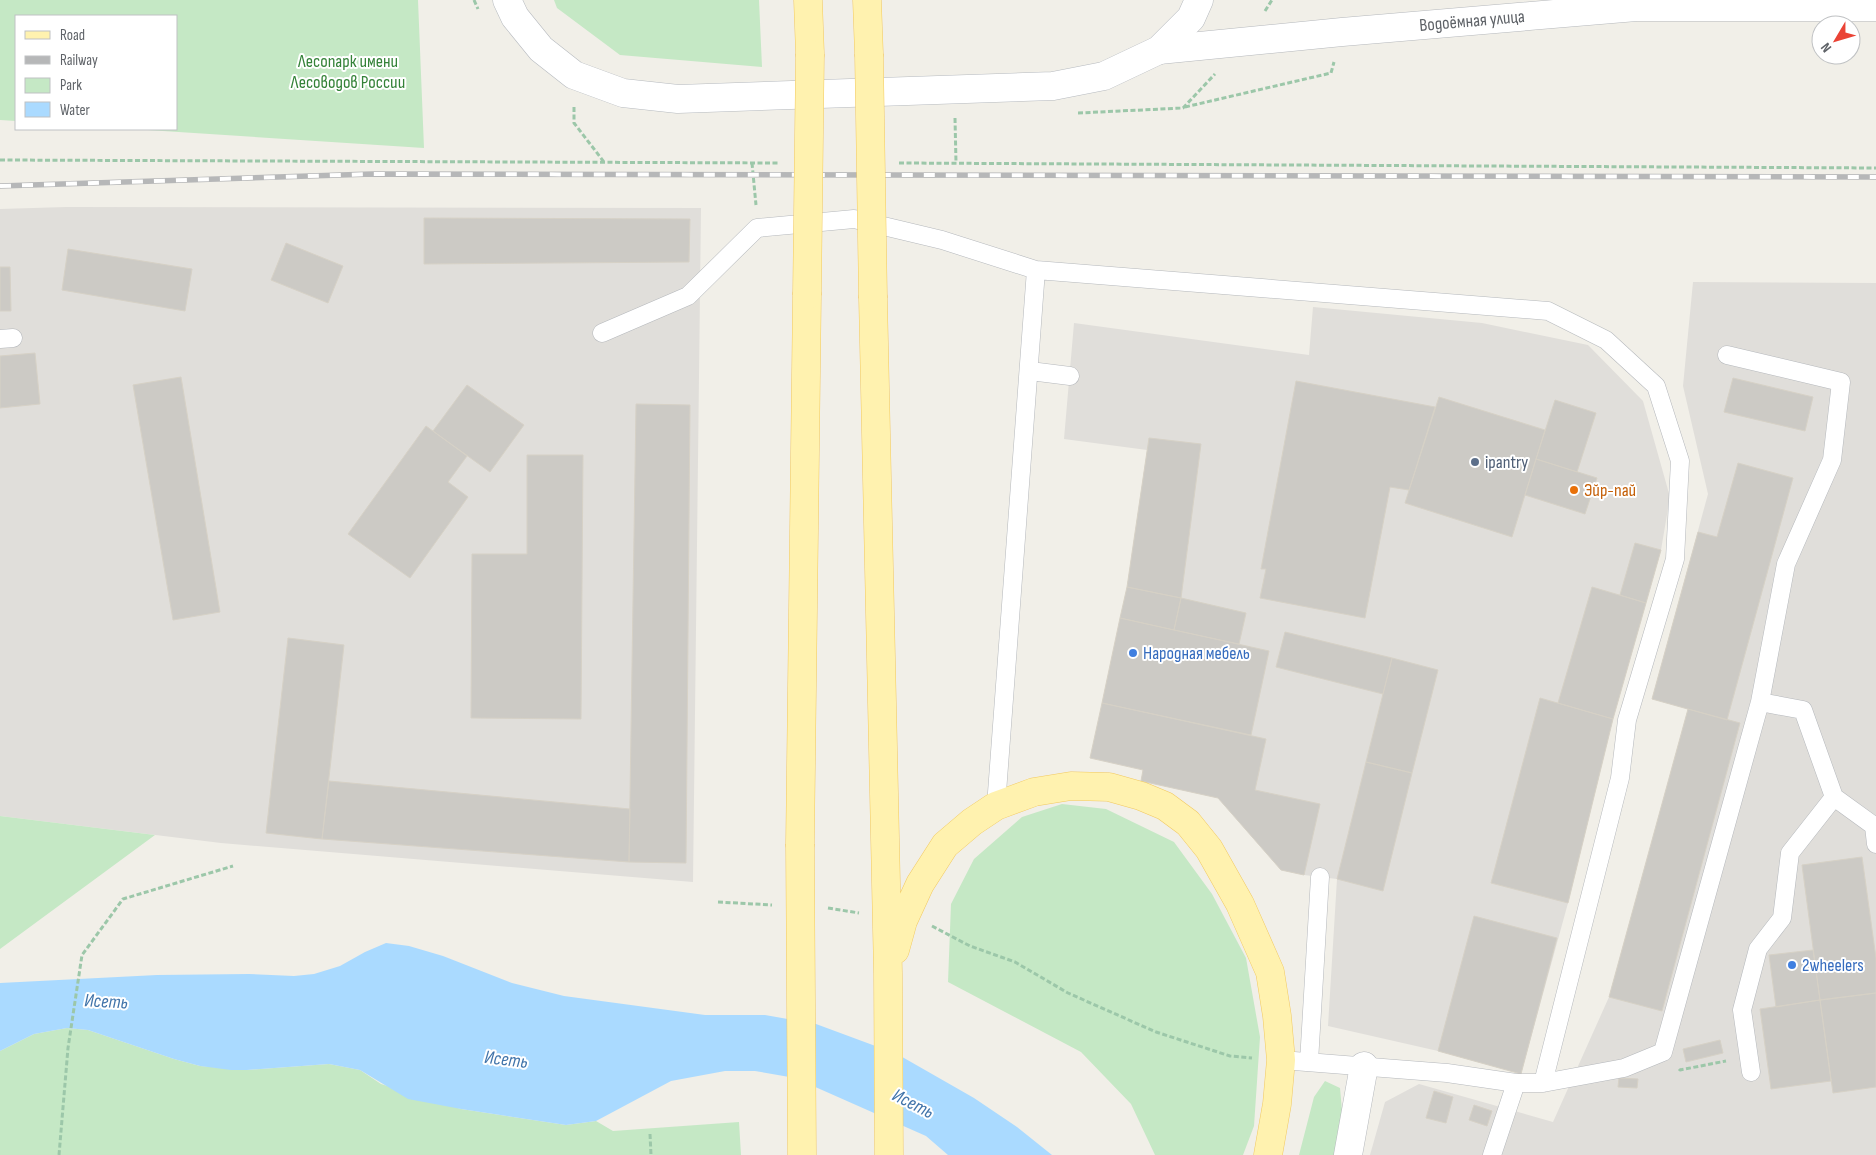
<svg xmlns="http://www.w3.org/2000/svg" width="1876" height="1155" font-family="'Sofia Sans Condensed',sans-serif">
  <rect width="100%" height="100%" fill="#f1efe8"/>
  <path fill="#e0deda" d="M66 207 701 208 693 882 221 843 0 816V209Z
    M1693 282 1876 283V1155H1370L1385 1102 1419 1084 1553 1122 1609 997 1688 709 1652 699 1708 494 1683 386Z
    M1313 307 1482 323 1588 345 1643 401 1670 497 1661 550 1613 719 1568 903 1521 1074 1438 1051 1328 1026 1337 879 1304 875 1281 870 1218 798 1141 781 1143 770 1102 703 1127 587 1147 450 1064 439 1074 323 1309 355Z"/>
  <path fill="#c5e8c5" d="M0 0H418L424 148 132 129H176V16H16V121L0 120Z
    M554 0H759L762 67 620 55 557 8Z
    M1062 804 1106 809 1174 842 1212 894 1246 958 1260 1037 1254 1126 1243 1155H1155L1131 1104 1081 1052 948 982 951 904 974 859 1022 817Z
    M0 816 155 835 0 949Z
    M67 1028 88 1030 174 1059 200 1066 247 1070 329 1064 360 1070 381 1084 461 1109 566 1125 596 1121 613 1131 739 1122 741 1155H0V1051L34 1034Z
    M1325 1081 1340 1088 1343 1122 1337 1155H1299L1314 1097Z"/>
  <path fill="#aadaff" d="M386 943 409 946 443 956 512 983 564 996 705 1015H765L816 1024 897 1054 974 1098 1017 1127 1052 1155H948L926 1136 795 1078 755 1071H725L671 1081 596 1121 566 1125 461 1109 408 1099 360 1070 329 1064 247 1070H231L200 1066 174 1059 88 1030 67 1028 34 1034 0 1051V983L157 975 249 974 294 976 314 974 340 966 365 952Z"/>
  <path fill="#cccac5" stroke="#d6d1c6" d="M424 218 690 219 689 262 424 264Z
    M286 243 343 266 328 303 271 280Z
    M68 249 192 269 185 311 62 290Z
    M0 267H10L11 311H0Z
    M35 353 40 404 0 408V356Z
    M181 377 220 612 173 620 133 385Z
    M1733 378 1813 397 1805 431 1724 412Z
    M1296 381 1435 407 1409 490 1390 487 1365 618 1260 598 1266 569H1261Z
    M467 385 524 425 490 472 433 431Z
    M1439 397 1545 430 1512 537 1405 503Z
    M1555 400 1596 413 1577 472 1536 459Z
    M636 404 690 405 686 863 629 862Z
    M426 426 467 456 448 482 468 497 410 578 348 534Z
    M1149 438 1201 444 1181 598 1127 587Z
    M527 455H583L581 719 471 718 472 554H527Z
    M1536 459 1597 478 1585 514 1525 495Z
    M1738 463 1793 478 1727 720 1652 699 1698 532 1717 537Z
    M1635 543 1661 550 1646 603 1620 595Z
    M1127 587 1181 598 1174 630 1120 618Z
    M1592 587 1646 603 1613 719 1558 703Z
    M1181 598 1246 613 1239 644 1174 630Z
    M1120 618 1269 651 1251 735 1102 703Z
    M1285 632 1392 658 1383 694 1276 667Z
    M288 638 344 645 322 839 266 833Z
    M1392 658 1438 670 1412 773 1366 762Z
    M1540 698 1613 719 1568 903 1491 883Z
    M1102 703 1266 739 1255 790 1320 804 1304 875 1281 870 1218 798 1141 781 1143 770 1090 758Z
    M1688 709 1740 723 1662 1011 1609 997Z
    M1366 762 1412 773 1383 891 1337 879Z
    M329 781 630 809 629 862 322 839Z
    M1862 857 1876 958V993L1820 1000 1802 865Z
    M1474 916 1557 938 1521 1074 1438 1051Z
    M1813 950 1820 1000 1776 1007 1769 955Z
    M1876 993V1087L1833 1093 1820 1000Z
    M1820 1000 1831 1081 1771 1089 1760 1009Z
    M1720 1040 1723 1053 1686 1062 1683 1049Z
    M1619 1078 1638 1079 1637 1088 1618 1087Z
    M1434 1091 1453 1097 1446 1123 1426 1118Z
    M1474 1105 1492 1111 1487 1126 1469 1120Z"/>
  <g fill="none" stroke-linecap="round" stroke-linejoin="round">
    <defs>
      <path id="lane" d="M602 333 688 296 757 228 854 219 942 240 1036 270 1548 311 1606 340 1656 386 1680 461 1675 559 1627 720 1620 778 1543 1083
        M0 339 13 338
        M1030 371 1070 376
        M1834 797 1874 826 1876 844
        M996 806 1036 270
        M1281 1060 1447 1073 1516 1083H1543L1624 1068 1663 1052 1760 702 1786 564 1832 460 1841 382 1727 355
        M1309 1062 1320 877
        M1751 1072 1742 1010 1758 949 1782 918 1790 853 1834 797 1803 710 1760 702
        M1492 1155 1516 1083"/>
      <path id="street" d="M1159 50 1342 32 1636 7H1876
        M1348 1155 1364 1066"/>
      <path id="secondary" d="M507 0 515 17 541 49 574 75 623 93 678 99 1053 86 1104 76 1159 50 1191 18 1199 0"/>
      <path id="primary" d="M808 0 810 54
        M867 0 869 54
        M873 298 888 973 889 1155
        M800 844 807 295
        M895 950 903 921 920 884 945 845 972 822 996 806 1034 792 1071 786 1109 787 1141 796 1165 806 1188 823 1209 849 1240 904 1270 972 1277 1016 1281 1060 1277 1104 1268 1155"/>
    </defs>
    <use href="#lane" stroke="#b5b8bc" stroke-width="19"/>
    <use href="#street" stroke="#b5b8bc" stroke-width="29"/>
    <use href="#secondary" stroke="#b6babf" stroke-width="29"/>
    <use href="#primary" stroke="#f2c960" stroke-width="29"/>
    <path stroke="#9cc7a9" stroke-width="3" stroke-dasharray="5 2.5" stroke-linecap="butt" d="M474 0 478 9
      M1265 11 1272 0
      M574 107V123L604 162
      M1185 107 1331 73 1334 62
      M1078 113 1183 108 1215 74
      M955 118 956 163
      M0 160 780 163
      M752 163 756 205
      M899 163 1876 168
      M718 902 772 905
      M828 908 859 913
      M932 926 970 946 1015 962 1068 993 1156 1032 1230 1056 1252 1058
      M1679 1069 1680 1070 1726 1061
      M650 1134 651 1155
      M59 1155 68 1048 82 955 123 899 233 866"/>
    <use href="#lane" stroke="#fff" stroke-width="18"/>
    <use href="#street" stroke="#fff" stroke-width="28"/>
    <use href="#secondary" stroke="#fff" stroke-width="28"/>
    <use href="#primary" stroke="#fff2af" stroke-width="28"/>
    <defs>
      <path id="rail" d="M0 186 372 174 1876 177"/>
    </defs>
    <use href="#rail" stroke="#b6b7b8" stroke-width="5.5"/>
    <use href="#rail" stroke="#fff" stroke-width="4" stroke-dasharray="11" stroke-linecap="butt"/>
    <defs>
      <path id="primary-bridge" d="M869 54 873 298
        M807 295 810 54
        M800 844 802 1155"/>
    </defs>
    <use href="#primary-bridge" stroke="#f2c960" stroke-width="29" stroke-linecap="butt"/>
    <use href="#primary-bridge" stroke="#fff2af" stroke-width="28"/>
  </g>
  <circle fill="#5c6f8a" stroke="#fff" stroke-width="2" cx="1475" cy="462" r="5"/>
  <circle fill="#e8710a" stroke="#fff" stroke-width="2" cx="1574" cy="490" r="5"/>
  <g fill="#3f7fe0" stroke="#fff" stroke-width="2">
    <circle cx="1133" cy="653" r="5"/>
    <circle cx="1792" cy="965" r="5"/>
  </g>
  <g text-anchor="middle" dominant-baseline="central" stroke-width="4" stroke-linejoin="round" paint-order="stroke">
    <g font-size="18" fill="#5f6368" stroke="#fff">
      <text transform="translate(1472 21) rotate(-5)">Водоёмная улица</text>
    </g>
    <g font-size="18" fill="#348238" stroke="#fff">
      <text x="348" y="61">Лесопарк имени<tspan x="348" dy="21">Лесоводов России</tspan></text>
    </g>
    <g font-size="18" fill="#4e5e75" stroke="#fff" text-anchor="start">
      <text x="1485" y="462">ipantry</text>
    </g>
    <g font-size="18" fill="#c56008" stroke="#fff" text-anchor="start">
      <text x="1584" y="490">Эйр-пай</text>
    </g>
    <g font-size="18" fill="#366cbe" stroke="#fff" text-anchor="start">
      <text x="1143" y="653">Народная мебель</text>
      <text x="1802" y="965">2wheelers</text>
    </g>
    <g font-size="19" font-style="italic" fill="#4174aa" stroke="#fff">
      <text transform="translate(106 1002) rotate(3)">Исеть</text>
      <text transform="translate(506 1060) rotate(7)">Исеть</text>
      <text transform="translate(913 1104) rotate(27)">Исеть</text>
    </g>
  </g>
  <rect x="15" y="15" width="162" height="115" fill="#ffffff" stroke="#bfc1c3"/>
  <rect x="25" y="31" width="25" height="8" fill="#fff2af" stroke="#bfc1c3"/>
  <text x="60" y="40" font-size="15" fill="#5f6368">Road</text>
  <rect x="25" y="56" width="25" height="8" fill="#b6b7b8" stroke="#bfc1c3"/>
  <text x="60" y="65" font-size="15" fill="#5f6368">Railway</text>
  <rect x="25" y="78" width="25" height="15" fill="#c5e8c5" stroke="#bfc1c3"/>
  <text x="60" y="90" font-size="15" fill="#5f6368">Park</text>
  <rect x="25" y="102" width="25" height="15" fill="#aadaff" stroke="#bfc1c3"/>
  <text x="60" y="115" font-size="15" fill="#5f6368">Water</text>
  <g transform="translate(1836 40) rotate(232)"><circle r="24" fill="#ffffff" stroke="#bfc1c3"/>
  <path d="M0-4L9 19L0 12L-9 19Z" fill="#ea4335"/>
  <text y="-8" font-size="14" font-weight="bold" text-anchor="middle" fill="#5f6368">N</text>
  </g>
</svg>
